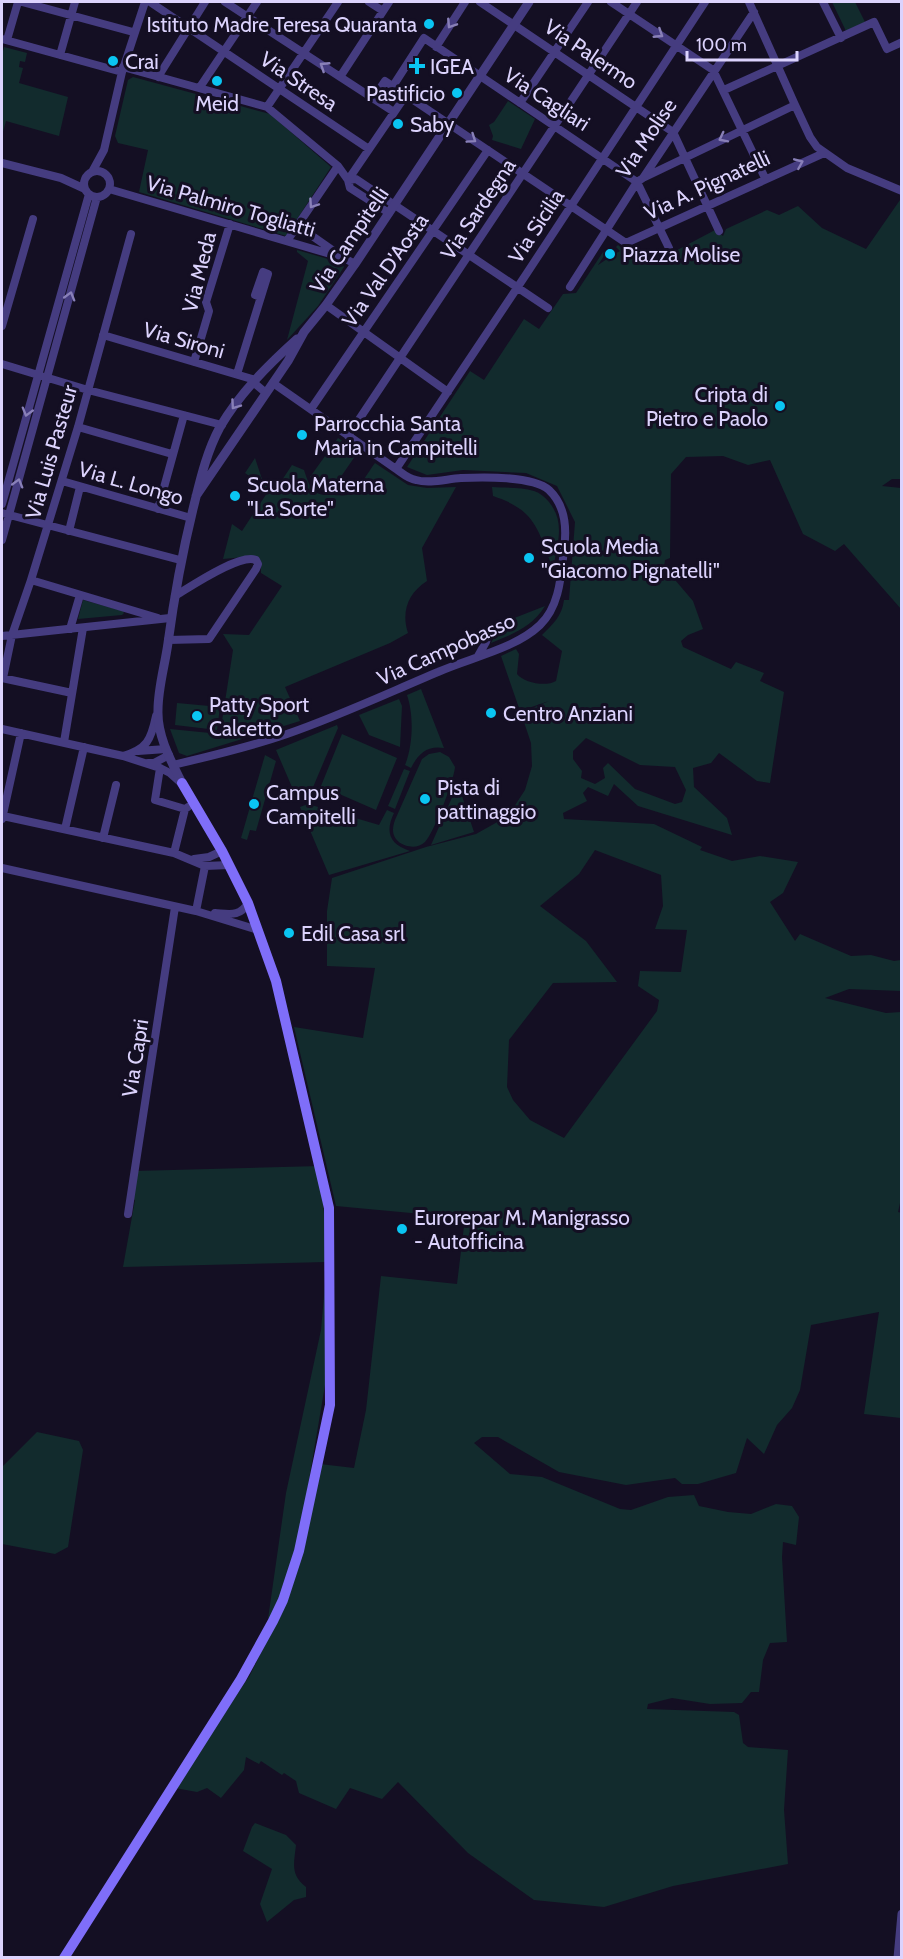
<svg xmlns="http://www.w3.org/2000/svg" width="903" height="1959" font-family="Cabin,sans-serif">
  <rect width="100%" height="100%" fill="#140f23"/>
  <path fill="#122b2d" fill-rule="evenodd" d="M832 2H855L865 22 846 31Z
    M4 47 27 53 25 62 20 61 19 67 23 68 19 83 68 97 59 136 6 121 2 135V55Z
    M133 77 270 114 331 167 286 236 139 192 148 150 118 143 115 136 128 80Z
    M508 101 535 119 521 149 492 140 493 136 489 125 494 122Z
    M900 200H901V479H892L882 486 901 488V609L844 544 835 551 803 534 770 460 748 465 723 456 686 457 671 474 670 558 665 560 664 567 693 601 703 629 688 635 681 641 683 647 731 669 736 662 764 673 760 681 784 692 770 783 757 781 719 753 711 763 693 768 694 787 727 818 732 835 638 806 614 784 608 796 588 787 583 793 587 801 563 813 564 819 654 824 702 847 700 850 732 861 760 856 798 862 783 893 770 902 795 941 800 934 851 956 871 955 894 961 901 960V991L849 989 825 998 886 1013 901 1012 902 1194 898 1212 902 1213 901 1418 864 1414 879 1312 811 1325 800 1390 792 1408 777 1425 764 1454 747 1438 736 1473 698 1484H682L675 1478 626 1485 559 1472 498 1437H482L474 1443 510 1474 542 1477 620 1509 631 1510 668 1497 694 1495 699 1506 728 1512 751 1514 776 1504 792 1506 799 1517 796 1545 783 1542 782 1557 787 1642 770 1643 763 1660 759 1692H751L742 1703 710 1704 672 1698 648 1704 647 1709 734 1712 739 1715 743 1743 748 1747 788 1750 784 1810 788 1864 673 1886 604 1907 534 1900 468 1853 398 1782 382 1799 350 1788 336 1809 299 1793 296 1781 284 1773 282 1775 261 1761 259 1764 246 1757 244 1770 221 1798 207 1788 197 1792 175 1788 250 1675 282 1610 320 1464 354 1468 366 1410 381 1276 457 1284 465 1218 336 1206 294 1027 363 1038 375 968 327 966V911L332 878 426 847 476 834 508 816 525 790 532 766 531 743 521 713 549 701 520 711 501 656 516 649 519 654 517 674C524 683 546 687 556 681L562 651 542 635C553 624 562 616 564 600H569L575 522 557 486 526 473 463 470 427 475 407 467 470 371 484 380 524 319 539 329 563 294 576 293 603 252 606 253 598 265 610 257 612 259 608 262 613 259 611 256 620 251 616 247 618 245 625 251 623 253 664 257 715 230 723 236 726 229 767 210 779 215 798 206 822 228 866 249ZM586 738 640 765 675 767 686 790 682 802 675 804 635 789 608 763 603 768 605 778 595 784 581 778 582 771 573 759V751ZM595 850 661 875 663 906 655 929 687 930 681 972 640 971 638 986 659 1000 657 1011 564 1138 530 1120 513 1100 507 1087 509 1040 553 983 617 982 586 941 540 906 579 874Z
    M297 250 342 263 344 267 318 306 287 340 308 261 297 252Z
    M338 438 358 452 331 491 310 477Z
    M255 458 263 482 274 492 292 465 304 470C310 487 311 496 332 495 336 495 343 496 347 495 358 492 368 472 375 463L408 485 427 488 456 487 422 548 427 581C408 593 401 612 408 633L390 643 285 687 300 721 187 756 179 753 170 729 220 734 233 650 223 634 249 635 282 586 261 573V565L254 556 223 559 232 524 242 531 269 490 245 473Z
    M492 487C505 488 521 487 534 491 540 493 545 497 549 502 566 523 557 544 553 569 538 530 536 510 493 496Z
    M83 600 123 611 124 613 122 615 78 619Z
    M545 606C532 627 513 634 491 643L496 633 494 626Z
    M421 689 444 748C427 745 418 754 411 768L405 765C413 746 414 715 407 695Z
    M399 699 402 706 400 747 369 735 359 715Z
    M177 703 220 707 217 730 175 725Z
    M337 725 338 728 311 792 298 801 276 750Z
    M342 734 397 758 376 810 321 786Z
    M440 752 449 757 455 767C454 780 434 833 425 842 415 852 393 845 393 830 393 826 394 823 395 820L422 759 429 754Z
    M265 755 276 761 256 831 250 830 247 840 241 838Z
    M404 769 410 771 395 809 388 806Z
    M458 784 474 832 431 845Z
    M308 804 379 825 387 810 394 813C385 832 389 844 410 851L329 875 300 807Z
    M320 1166 334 1332 298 1545 274 1616 268 1619 286 1493 321 1330 327 1262 123 1267 135 1200 130 1198 135 1171Z
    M37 1432 79 1441 83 1450 68 1547 55 1554 2 1544V1467Z
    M255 1823 286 1835 296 1845C294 1864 290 1874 306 1887V1897L294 1900 267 1922 260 1904 272 1869 243 1851 252 1827Z"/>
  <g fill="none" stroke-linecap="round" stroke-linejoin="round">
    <path stroke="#453c80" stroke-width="8" d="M22 2 133 32
      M150 2 369 149
      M225 2 394 112
      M369 2 383 11
      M480 2 673 132 719 231
      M611 2 713 70 765 178
      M749 2 795 105 810 137 817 147 847 168 902 191
      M823 2 841 38
      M2 39 122 72
      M7 40 18 2
      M436 47 465 2
      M60 55 75 2
      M123 67 267 107 338 166 348 180 350 188 389 213
      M158 77 205 2
      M340 77 389 2
      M393 86 424 38 637 182 669 248
      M200 87 257 2
      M724 90 874 22 887 49 902 42
      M373 99 385 81 626 243 824 153
      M520 103 588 2
      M267 107 338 2
      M2 163 61 178 85 189
      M84 184a13 13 0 1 1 26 0a13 13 0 1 1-26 0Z
      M92 172 104 150 122 72 145 2
      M645 177 795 105
      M348 180 356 179 548 308
      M348 180 406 95
      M109 189 344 258 355 264
      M298 226 338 254
      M287 241 338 166
      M570 287 637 182 643 178 754 12
      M326 305 448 392
      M2 326 33 219
      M103 335 255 380
      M194 362 209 311 206 302 230 224
      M2 364 88 390 222 425
      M237 374 268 274 263 272 255 295 261 297
      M253 382 266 393
      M311 409 488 150
      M78 427 172 454
      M348 436 637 2
      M396 469 527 273 705 2
      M62 481 191 518
      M2 504 89 194
      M158 509 184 415
      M2 513 180 560
      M69 531 80 487
      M2 540 97 197
      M31 580 158 618
      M70 629 80 595
      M2 636 170 618
      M168 640 209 639 256 569 258 564 256 560C240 553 190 587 175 596
      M478 656 486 642 490 628
      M2 678 72 693
      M3 678 12 635 31 580 78 427 131 234
      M2 729 123 756 160 768 170 773 180 782
      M64 742 83 628
      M138 751 166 749
      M123 756C147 749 151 740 156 716
      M148 763H154L169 755
      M173 765C211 756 250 747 287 734 339 716 388 693 438 672 469 658 515 649 540 625 560 606 561 575 564 549 567 528 566 506 549 490 533 476 482 477 461 478 446 479 430 484 416 480 408 479 402 473 396 469L273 383
      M160 768 155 800 185 809
      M3 816 174 853 205 866 229 865
      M2 819 21 733
      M65 829 84 747
      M103 838 116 785
      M174 853 185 809 188 807
      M194 859 209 857 222 851
      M2 868 196 911 258 930
      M196 911 205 866
      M215 913C230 914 240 917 248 903
      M128 1214 175 907"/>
    <path stroke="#453c80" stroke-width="9" d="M196 496 288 361 304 332 326 305 355 264 529 2
      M182 783C171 761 157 736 158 710 158 688 165 665 168 643 174 598 182 554 193 509 200 481 206 453 220 427 240 393 268 365 297 339
      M898 1958 902 1914"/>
    <path stroke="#7f6ef9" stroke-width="10" d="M64 1958 241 1679 273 1621 283 1600 299 1551 330 1405 329 1208 276 981 248 903 222 851 182 783"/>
  </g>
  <defs><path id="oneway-chevron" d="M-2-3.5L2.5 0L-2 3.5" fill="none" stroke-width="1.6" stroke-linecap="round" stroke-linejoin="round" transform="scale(1.5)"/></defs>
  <g stroke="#8980b8">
    <use href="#oneway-chevron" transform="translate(451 24) rotate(123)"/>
    <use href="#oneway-chevron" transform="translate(659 34) rotate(33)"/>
    <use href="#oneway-chevron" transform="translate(324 66) rotate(-147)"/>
    <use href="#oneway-chevron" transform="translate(723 138) rotate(153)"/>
    <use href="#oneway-chevron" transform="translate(472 139) rotate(34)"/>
    <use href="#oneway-chevron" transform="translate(799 163) rotate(-23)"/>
    <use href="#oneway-chevron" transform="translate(313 204) rotate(124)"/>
    <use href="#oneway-chevron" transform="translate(70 296) rotate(-74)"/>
    <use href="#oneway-chevron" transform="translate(235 405) rotate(125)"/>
    <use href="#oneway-chevron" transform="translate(27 412) rotate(106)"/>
    <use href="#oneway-chevron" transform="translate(18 483) rotate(-74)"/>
  </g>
  <g fill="#0ac5f2" stroke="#140f23" stroke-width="2">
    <circle cx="429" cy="24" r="6"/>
    <circle cx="113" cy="61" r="6"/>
    <path d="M414 57h6v6h6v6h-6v6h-6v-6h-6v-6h6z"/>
    <circle cx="217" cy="81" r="6"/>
    <circle cx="457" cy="93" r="6"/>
    <circle cx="398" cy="124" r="6"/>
    <circle cx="610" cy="254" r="6"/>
    <circle cx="780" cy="406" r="6"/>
    <circle cx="302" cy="435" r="6"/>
    <circle cx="235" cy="496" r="6"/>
    <circle cx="529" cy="558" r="6"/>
    <circle cx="491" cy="713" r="6"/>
    <circle cx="197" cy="716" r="6"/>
    <circle cx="425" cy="799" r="6"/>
    <circle cx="254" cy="804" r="6"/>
    <circle cx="289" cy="933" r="6"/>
    <circle cx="402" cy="1229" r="6"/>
  </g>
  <g text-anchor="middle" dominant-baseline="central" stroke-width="6" stroke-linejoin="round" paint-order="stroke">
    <g font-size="21" fill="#dcd3fd" stroke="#140f23" text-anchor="start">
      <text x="417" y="24" text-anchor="end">Istituto Madre Teresa Quaranta</text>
      <text x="125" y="61">Crai</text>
      <text x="430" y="66">IGEA</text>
      <text x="445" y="93" text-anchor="end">Pastificio</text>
      <text x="217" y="103" text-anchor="middle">Meid</text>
      <text x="410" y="124">Saby</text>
      <text x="622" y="254">Piazza Molise</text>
      <text x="768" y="394" text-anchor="end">Cripta di<tspan x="768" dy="24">Pietro e Paolo</tspan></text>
      <text x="314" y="423">Parrocchia Santa<tspan x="314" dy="24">Maria in Campitelli</tspan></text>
      <text x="247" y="484">Scuola Materna<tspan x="247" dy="24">"La Sorte"</tspan></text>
      <text x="541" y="546">Scuola Media<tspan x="541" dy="24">"Giacomo Pignatelli"</tspan></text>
      <text x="209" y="704">Patty Sport<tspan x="209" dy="24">Calcetto</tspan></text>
      <text x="503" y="713">Centro Anziani</text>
      <text x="437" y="787">Pista di<tspan x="437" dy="24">pattinaggio</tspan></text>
      <text x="266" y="792">Campus<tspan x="266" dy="24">Campitelli</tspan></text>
      <text x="301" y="933">Edil Casa srl</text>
      <text x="414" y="1217">Eurorepar M. Manigrasso<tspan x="414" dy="24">- Autofficina</tspan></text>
    </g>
    <g font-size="21" fill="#dcd3fd" stroke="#140f23">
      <text transform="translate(591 54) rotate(34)">Via Palermo</text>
      <text transform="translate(299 81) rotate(34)">Via Stresa</text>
      <text transform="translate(547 99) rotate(33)">Via Cagliari</text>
      <text transform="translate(646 138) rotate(-56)">Via Molise</text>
      <text transform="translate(707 185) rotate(-25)">Via A. Pignatelli</text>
      <text transform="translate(231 206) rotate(16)">Via Palmiro Togliatti</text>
      <text transform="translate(478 209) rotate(-56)">Via Sardegna</text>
      <text transform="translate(536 226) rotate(-57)">Via Sicilia</text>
      <text transform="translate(349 240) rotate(-56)">Via Campitelli</text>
      <text transform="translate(385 270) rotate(-55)">Via Val D'Aosta</text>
      <text transform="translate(199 272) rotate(-76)">Via Meda</text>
      <text transform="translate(184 340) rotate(16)">Via Sironi</text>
      <text transform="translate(51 452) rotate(-74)">Via Luis Pasteur</text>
      <text transform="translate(131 483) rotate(16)">Via L. Longo</text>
      <text transform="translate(446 649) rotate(-24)">Via Campobasso</text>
      <text transform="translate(135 1058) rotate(-81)">Via Capri</text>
    </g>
  </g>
  <rect width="903" height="1959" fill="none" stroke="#dcd3fd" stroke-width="6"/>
  <path d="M687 51v9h110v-9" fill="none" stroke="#dcd3fd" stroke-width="3"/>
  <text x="696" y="51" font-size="18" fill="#dcd3fd" stroke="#140f23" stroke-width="4.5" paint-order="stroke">100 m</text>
</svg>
